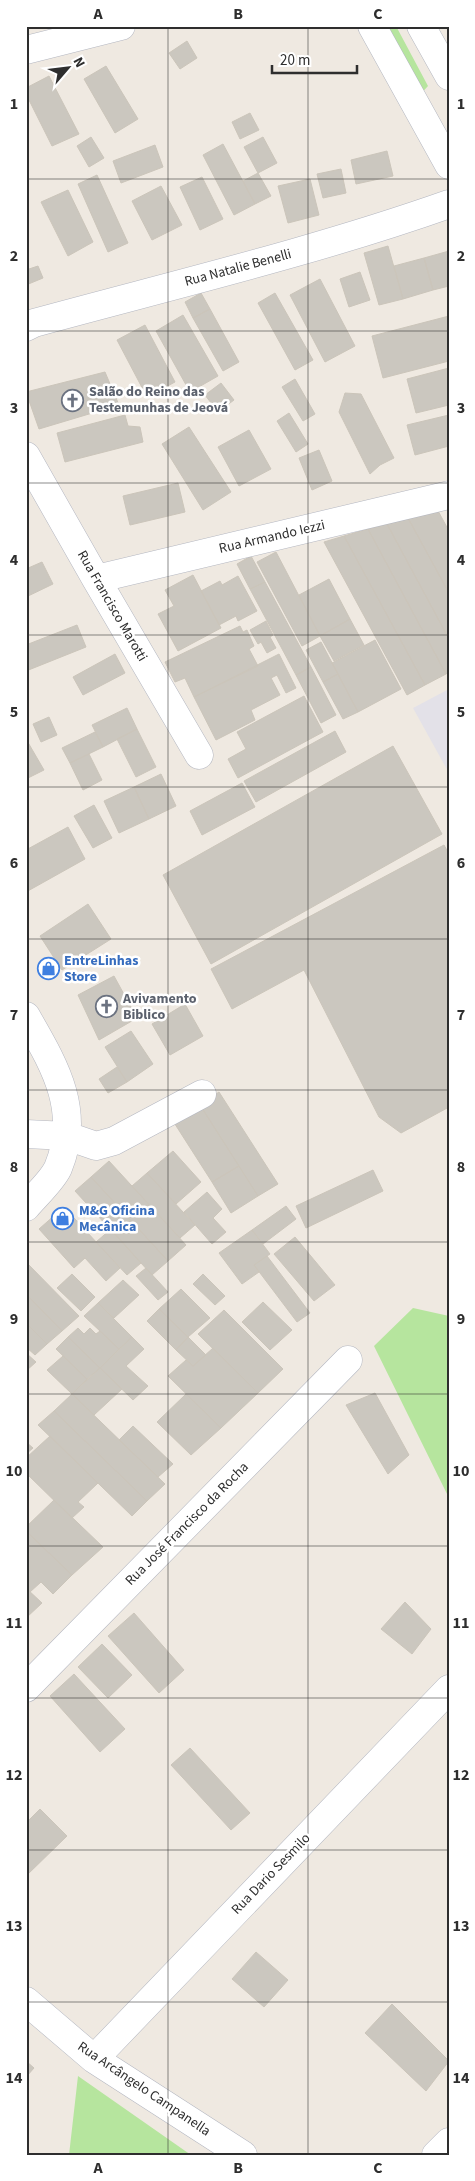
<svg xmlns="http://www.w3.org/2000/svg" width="475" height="2181" font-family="'Source Sans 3',sans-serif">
  <rect width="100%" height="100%" fill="#efe9e1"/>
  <path fill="#e3e1e8" d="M449 689V773L413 708Z"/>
  <path fill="#b6e59e" d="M380 26H396L428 86 418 97Z
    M413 1308 449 1316V1498L374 1346Z
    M78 2076 191 2155H69Z"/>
  <path fill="#cbc7bf" stroke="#cbc5ba" d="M187 41 197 58 180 69 169 53Z
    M106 66 138 119 115 133 84 79Z
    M49 76 79 134 52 146 26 94V88Z
    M250 113 259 130 240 139 232 122Z
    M91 137 104 158 89 167 77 146Z
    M263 137 277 163 258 173 244 147Z
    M223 144 255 204 234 215 203 155Z
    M155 145 163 167 121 183 113 161Z
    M387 151 393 176 356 184 351 160Z
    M341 169 346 193 323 198 317 174Z
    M258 173 271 196 255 204 243 181Z
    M97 175 128 243 108 252 78 184Z
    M202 177 223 219 200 230 180 187Z
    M310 179 319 215 288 223 278 186Z
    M161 186 182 225 152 240 132 201Z
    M68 190 93 242 68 256 41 202Z
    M388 246 403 299 379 305 364 253Z
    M449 251V286L433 290 424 258Z
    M424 258 433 290 403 299 394 266Z
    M38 266 43 278 26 285V270Z
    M360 272 370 300 349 307 340 279Z
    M320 279 355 346 325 362 290 295Z
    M201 293 210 309 193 318 185 302Z
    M275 293 313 360 295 370 258 303Z
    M210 309 239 362 223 371 193 318Z
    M183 315 218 376 190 392 156 331Z
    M449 316V361L383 378 372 336Z
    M145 325 175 382 147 397 117 340Z
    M449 368V405L416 413 407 379Z
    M105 372 119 405 39 429 26 392Z
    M295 379 315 414 303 421 282 387Z
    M221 383 234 400 218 412 205 395Z
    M345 393 361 394 394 458 380 465 370 474 339 412Z
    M289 413 308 444 296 452 277 421Z
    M125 415 128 426 140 427 143 442 65 462 57 433Z
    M449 415V446L415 455 407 425Z
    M189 427 231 492 203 510 162 444Z
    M249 430 271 469 239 486 218 447Z
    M319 450 332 481 312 490 299 458Z
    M178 483 185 512 130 525 123 496Z
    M437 509 449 531V593L408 518Z
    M408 518 449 593V639L387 524Z
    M387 524 449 639V672L446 674 368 529Z
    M368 529 446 674 425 685 344 536Z
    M344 536 425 685 407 695 324 542Z
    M276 552 320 636 302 646 257 562Z
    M251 556 265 582 250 589 237 564Z
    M42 562 53 584 26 597V569Z
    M193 575 221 628 178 651 158 614 174 606 165 590Z
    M238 576 257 611 238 621 236 616 219 625 201 591 220 581 222 585Z
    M329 579 350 619 320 636 299 595Z
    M265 582 311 667 296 675 250 589Z
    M350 619 364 645 334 661 320 636Z
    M266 621 273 635 270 637 276 648 267 653 261 642 258 644 250 630Z
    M77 625 86 647 26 671V645Z
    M240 626 243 632 247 630 254 646 249 649 258 666 194 697 185 678 175 682 165 662Z
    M375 640 401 689 358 712 332 663Z
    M321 642 338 674 323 682 306 650Z
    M115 654 125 673 83 695 73 677Z
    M279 654 296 688 286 693 277 675 271 678 280 695 251 710 255 720 216 740 194 697Z
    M311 667 336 715 321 723 296 675Z
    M338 674 358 712 343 719 323 682Z
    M304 696 323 732 238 778 228 759 246 749 237 732Z
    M127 708 137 729 103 747 92 725Z
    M49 717 57 735 41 742 33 724Z
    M137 729 156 767 136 777 117 739Z
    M335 731 346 752 256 802 244 781Z
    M95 732 103 747 70 763 62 748Z
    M26 739 44 770 26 779Z
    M393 746 442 834 211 964 163 875Z
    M89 754 102 780 83 790 70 763Z
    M161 774 176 806 149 819 134 787Z
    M242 783 255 807 202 835 190 811Z
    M134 787 149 819 119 833 104 801Z
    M94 805 112 838 93 848 74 816Z
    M68 827 85 859 26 892V850Z
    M444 845 449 854V1107L401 1133 379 1117 304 970 232 1009 211 969Z
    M88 904 111 939 62 970 40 936Z
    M114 976 137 1018 99 1040 78 995Z
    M185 1004 203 1036 170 1055 152 1024Z
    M131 1031 153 1064 127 1082 105 1047Z
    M117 1067 127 1082 108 1093 99 1079Z
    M219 1092 278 1184 258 1196 200 1105Z
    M200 1105 239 1166 212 1182 173 1121Z
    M173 1151 201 1182 176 1204 147 1173Z
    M109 1161 186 1245 168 1261 91 1177Z
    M239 1166 258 1196 231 1213 212 1182Z
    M373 1170 383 1191 306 1228 296 1206Z
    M147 1173 195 1225 180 1238 132 1186Z
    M91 1177 168 1261 152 1275 75 1191Z
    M207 1192 222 1209 213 1218 226 1232 212 1244 184 1212Z
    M286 1206 296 1219 263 1244 252 1230Z
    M64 1207 120 1268 106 1281 85 1258 74 1268 39 1229Z
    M111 1229 141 1263 127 1275 96 1242Z
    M252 1230 270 1254 254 1265 259 1272 242 1284 219 1253Z
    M295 1237 335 1285 314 1301 274 1254Z
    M267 1256 310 1313 297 1322 254 1265Z
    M26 1262 79 1316 62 1331 26 1294Z
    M146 1268 168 1292 158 1300 136 1276Z
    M72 1274 95 1297 81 1311 57 1288Z
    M203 1274 225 1296 215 1305 193 1284Z
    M123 1280 139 1295 114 1318 98 1303Z
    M181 1289 210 1318 188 1337 159 1309Z
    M26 1294 62 1331 47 1344 26 1323Z
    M263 1302 292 1330 270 1350 242 1322Z
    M98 1303 132 1337 119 1349 84 1316Z
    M159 1309 188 1337 176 1350 147 1321Z
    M224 1310 283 1369 258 1393 198 1334Z
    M26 1323 47 1344 35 1355 26 1347Z
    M78 1328 84 1334 90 1328 96 1334 100 1331 119 1349 100 1368 68 1337Z
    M68 1337 100 1368 87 1379 56 1349Z
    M132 1337 144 1349 126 1366 148 1386 133 1400 100 1368Z
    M188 1337 206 1355 193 1366 176 1350Z
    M213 1348 258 1393 221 1428 168 1376 186 1360 193 1366Z
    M26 1353 36 1362 26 1371Z
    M63 1356 87 1379 72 1394 47 1370Z
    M100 1368 122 1389 94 1415 72 1394Z
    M375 1393 409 1455 388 1474 346 1405Z
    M72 1394 165 1484 147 1501 54 1411Z
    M186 1394 221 1428 191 1455 157 1422Z
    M54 1411 147 1501 132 1516 38 1425Z
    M133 1426 173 1464 158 1477 119 1440Z
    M50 1436 98 1483 78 1502 84 1507 72 1518 26 1473V1458Z
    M26 1442 33 1448 26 1454Z
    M54 1500 103 1547 72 1575 26 1531V1527Z
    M26 1531 72 1575 53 1594 41 1582 30 1592 26 1588Z
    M26 1588 42 1603 26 1618Z
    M405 1602 431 1629 412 1654 381 1629Z
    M134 1613 184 1670 159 1693 108 1636Z
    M102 1644 132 1675 108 1698 78 1667Z
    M74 1674 125 1729 100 1752 50 1696Z
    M190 1748 250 1813 231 1830 171 1765Z
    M40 1809 67 1836 26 1876V1823Z
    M256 1952 288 1980 264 2007 232 1979Z
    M392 2004 449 2061 426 2091 365 2033Z
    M26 2061 34 2068 26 2077Z"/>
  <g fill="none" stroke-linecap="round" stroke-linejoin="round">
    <defs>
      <path id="minor" d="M372 26 449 165
        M421 26 449 76
        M26 50 121 26
        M26 327 34 323C173 285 313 252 449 204
        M26 456 96 579 199 755
        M96 579 449 495
        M26 1016C54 1065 82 1110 58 1168 52 1181 36 1195 26 1207
        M26 1134 67 1136 96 1146 114 1141 202 1094
        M26 1688 348 1360
        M26 2001 94 2059 243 2155
        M94 2059 449 1689
        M436 2155 449 2142"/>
    </defs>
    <use href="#minor" stroke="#b4b7c1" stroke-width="29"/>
    <use href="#minor" stroke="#fff" stroke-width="28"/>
  </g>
  <path fill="none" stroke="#2e2e2e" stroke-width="1" stroke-opacity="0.55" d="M168 26V2155M308 26V2155M26 179H449M26 331H449M26 483H449M26 635H449M26 787H449M26 939H449M26 1090H449M26 1242H449M26 1394H449M26 1546H449M26 1698H449M26 1850H449M26 2002H449"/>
  <defs>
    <symbol id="church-ring" viewBox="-11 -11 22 22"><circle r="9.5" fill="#fff" stroke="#6b7280" stroke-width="1.5"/><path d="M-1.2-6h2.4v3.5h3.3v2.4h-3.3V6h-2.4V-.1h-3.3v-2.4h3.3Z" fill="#6b7280"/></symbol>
    <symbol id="shop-ring" viewBox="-11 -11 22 22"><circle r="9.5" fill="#fff" stroke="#3f7fe0" stroke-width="1.5"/><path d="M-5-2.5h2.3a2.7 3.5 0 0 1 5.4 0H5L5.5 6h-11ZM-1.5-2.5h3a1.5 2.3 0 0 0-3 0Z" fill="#3f7fe0"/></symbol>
  </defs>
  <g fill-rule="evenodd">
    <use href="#church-ring" x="60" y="388" width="25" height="25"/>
    <use href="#shop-ring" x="36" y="956" width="25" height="25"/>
    <use href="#church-ring" x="94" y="994" width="25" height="25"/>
    <use href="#shop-ring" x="50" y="1206" width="25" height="25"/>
  </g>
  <g text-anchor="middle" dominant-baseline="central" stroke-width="5" stroke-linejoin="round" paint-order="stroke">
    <g font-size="14" fill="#2e2e2e" stroke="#fff">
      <text transform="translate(238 268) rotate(-15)">Rua Natalie Benelli</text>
      <text transform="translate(272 537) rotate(-13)">Rua Armando Iezzi</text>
      <text transform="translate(112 606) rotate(60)">Rua Francisco Marotti</text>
      <text transform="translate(187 1524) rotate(-45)">Rua José Francisco da Rocha</text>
      <text transform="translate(271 1874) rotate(-46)">Rua Dario Sesmilo</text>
      <text transform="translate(144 2089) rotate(34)">Rua Arcângelo Campanella</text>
    </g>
    <g font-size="14" font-weight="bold" fill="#5b616d" stroke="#fff" text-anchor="start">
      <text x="89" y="392">Salão do Reino das<tspan x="89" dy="16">Testemunhas de Jeová</tspan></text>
      <text x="123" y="999">Avivamento<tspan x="123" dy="16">Biblico</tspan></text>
    </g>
    <g font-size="14" font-weight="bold" fill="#366cbe" stroke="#fff" text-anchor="start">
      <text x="64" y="961">EntreLinhas<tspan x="64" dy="16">Store</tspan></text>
      <text x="79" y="1211">M&amp;G Oficina<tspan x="79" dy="16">Mecânica</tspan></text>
    </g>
  </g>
  <rect width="475" height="2181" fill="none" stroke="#ffffff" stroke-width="55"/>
  <g transform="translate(68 68) rotate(62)" stroke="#ffffff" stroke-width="4" paint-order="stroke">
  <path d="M0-4L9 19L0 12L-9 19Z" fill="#2e2e2e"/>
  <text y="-8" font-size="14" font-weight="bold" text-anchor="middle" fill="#2e2e2e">N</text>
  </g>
  <path d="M272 65v8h85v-8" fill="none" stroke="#2e2e2e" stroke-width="2.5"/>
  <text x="280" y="65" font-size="15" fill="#2e2e2e" stroke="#ffffff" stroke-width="4" paint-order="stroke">20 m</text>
  <rect x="28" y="28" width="420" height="2126" fill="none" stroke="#2e2e2e" stroke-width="2"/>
  <g font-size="16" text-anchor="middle" font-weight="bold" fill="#2e2e2e">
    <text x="98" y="19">A</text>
    <text x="238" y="19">B</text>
    <text x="378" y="19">C</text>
    <text x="14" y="109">1</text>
    <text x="461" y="109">1</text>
    <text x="14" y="261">2</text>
    <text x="461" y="261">2</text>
    <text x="14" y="413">3</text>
    <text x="461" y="413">3</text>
    <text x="14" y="565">4</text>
    <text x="461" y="565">4</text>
    <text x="14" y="717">5</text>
    <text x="461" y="717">5</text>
    <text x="14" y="868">6</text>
    <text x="461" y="868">6</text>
    <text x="14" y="1020">7</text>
    <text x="461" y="1020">7</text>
    <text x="14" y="1172">8</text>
    <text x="461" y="1172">8</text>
    <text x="14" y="1324">9</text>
    <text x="461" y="1324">9</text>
    <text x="14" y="1476">10</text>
    <text x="461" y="1476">10</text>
    <text x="14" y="1628">11</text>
    <text x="461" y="1628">11</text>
    <text x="14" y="1780">12</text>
    <text x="461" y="1780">12</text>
    <text x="14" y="1931">13</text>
    <text x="461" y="1931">13</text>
    <text x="14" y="2083">14</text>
    <text x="461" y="2083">14</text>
    <text x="98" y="2173">A</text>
    <text x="238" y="2173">B</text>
    <text x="378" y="2173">C</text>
  </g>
</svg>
